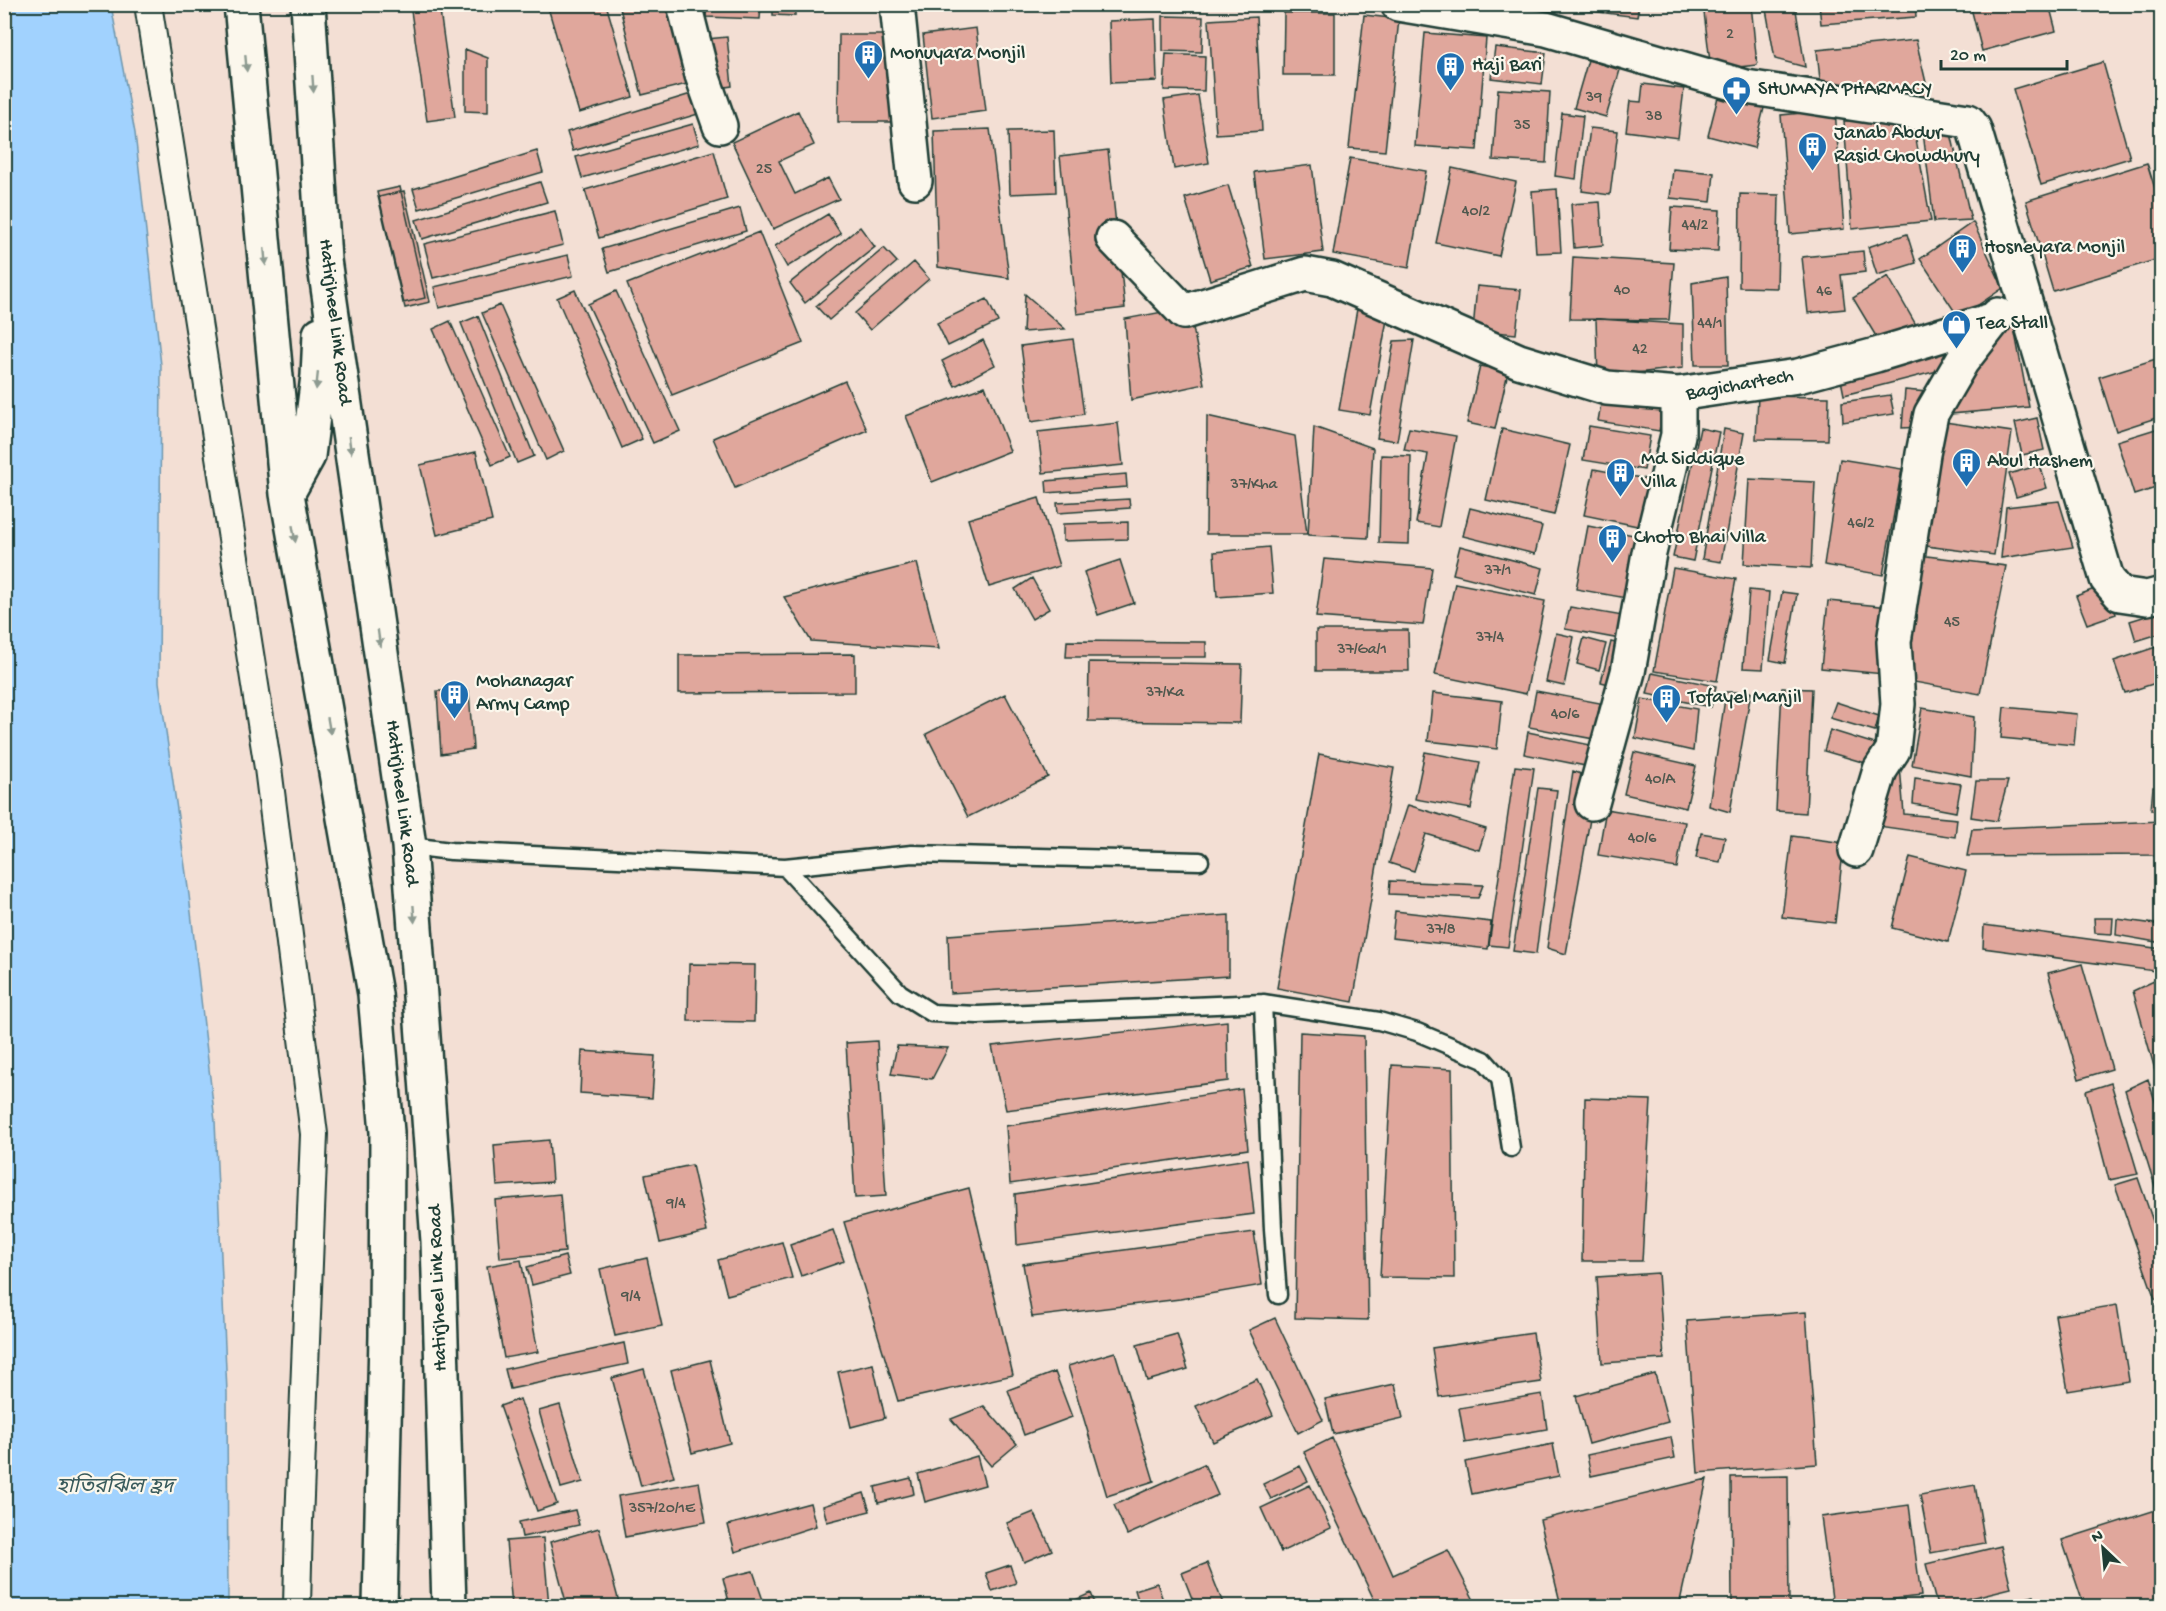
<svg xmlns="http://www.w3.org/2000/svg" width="2166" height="1611" font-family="'Gochi Hand','Noto Sans Bengali',sans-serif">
  <rect width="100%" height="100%" fill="#f3dfd4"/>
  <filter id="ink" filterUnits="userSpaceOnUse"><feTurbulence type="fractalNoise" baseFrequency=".0167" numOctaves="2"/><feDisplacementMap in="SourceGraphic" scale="12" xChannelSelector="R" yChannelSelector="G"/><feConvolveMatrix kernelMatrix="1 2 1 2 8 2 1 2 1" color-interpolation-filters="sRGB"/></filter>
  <g filter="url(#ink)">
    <path fill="#a1d2fe" stroke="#6d96ad" stroke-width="1.5" d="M5 4 111 5 135 133 161 365 159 682 189 895 215 1121 227 1392 228 1606H5Z"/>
    <path fill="#e0a79c" stroke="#1f3d34" stroke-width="1.5" d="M410 4H439L455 117 427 121Z
      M547 4H606L633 97 579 113Z
      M619 4H667L687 84 642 95Z
      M707 4H761L760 19 706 17Z
      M773 4H795V16L773 15Z
      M1560 4H1639L1637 17 1560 7Z
      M1703 4H1751L1757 65 1711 70Z
      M1765 4H1795L1805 67 1775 59Z
      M1819 4H1915L1916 17 1821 24Z
      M1970 4H2049L2056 31 1982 51Z
      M1284 13H1335V75H1283Z
      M1364 15 1399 19 1385 151 1349 148Z
      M1163 16 1203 17 1202 52 1163 51Z
      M1256 17 1262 131 1216 134 1209 20Z
      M1155 19 1157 81 1111 83 1109 21Z
      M976 28 986 111 932 118 923 35Z
      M1425 33 1486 38 1477 150 1415 146Z
      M839 35H899L898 122H838Z
      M727 37 732 86 712 89 707 39Z
      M1916 40 1931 104 1820 80 1817 50Z
      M1495 47 1546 53 1542 84 1491 78Z
      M465 49 488 58V112L465 111Z
      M1166 54 1205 56 1204 91 1164 90Z
      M1588 60 1620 70 1606 117 1574 108Z
      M2103 62 2130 158 2041 185 2013 89Z
      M1643 84 1684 89 1678 138 1626 131 1630 101 1641 102Z
      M1498 89 1550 92 1546 163 1493 160Z
      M1719 93 1765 104 1754 148 1708 136Z
      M691 94 698 114 573 151 567 132Z
      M1198 95 1209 163 1174 169 1164 100Z
      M1835 110 1844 229 1790 234 1781 115Z
      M798 111 814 145 779 161 795 194 828 178 839 199 773 229 732 142Z
      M1562 113 1583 116 1576 179 1555 176Z
      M1912 118 1931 221 1852 229 1844 121Z
      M693 124 699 144 582 178 576 157Z
      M1590 128 1618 131 1610 195 1582 191Z
      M990 129 1009 278 938 267 934 131Z
      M1950 129 1971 220 1934 222 1923 132Z
      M1054 130 1056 192 1010 194 1008 131Z
      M1108 150 1125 308 1077 314 1060 156Z
      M537 151 543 172 419 209 413 189Z
      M714 151 727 199 599 238 585 190Z
      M1350 158 1426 171 1409 268 1333 254Z
      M2147 163 2162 211V258L2053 291 2026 201Z
      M1312 165 1323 252 1265 259 1254 172Z
      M1452 168 1516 182 1499 256 1436 243Z
      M1673 169 1714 173 1711 202 1670 198Z
      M540 182 547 202 422 239 416 220Z
      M1228 185 1253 267 1210 280 1185 198Z
      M400 187 425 298 403 303 377 192Z
      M1557 189 1561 252 1536 253 1532 191Z
      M404 191 430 302 405 308 379 197Z
      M1740 194 1779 195 1777 288 1739 287Z
      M1600 202 1603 245 1574 248 1571 204Z
      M1672 207 1720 210 1718 251 1669 249Z
      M740 208 746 231 609 272 602 249Z
      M555 211 563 245 433 278 424 244Z
      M828 214 841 234 787 267 775 246Z
      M1973 222 2003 288 1959 318 1920 259Z
      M860 227 875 247 805 303 790 283Z
      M759 232 803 343 672 395 627 284Z
      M1907 234 1916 263 1877 275 1868 247Z
      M884 248 897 262 829 320 816 306Z
      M1863 251 1865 272 1841 275 1845 309 1808 313 1802 257Z
      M568 255 573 276 439 308 434 287Z
      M1573 257 1674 263 1669 320 1570 319Z
      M914 262 929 279 870 330 855 313Z
      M1888 276 1920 332 1883 348 1853 298Z
      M1726 277 1728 365H1695L1692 283Z
      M1477 286 1521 290 1516 334 1473 330Z
      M575 290 642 439 622 448 557 298Z
      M616 291 680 431 653 443 588 304Z
      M1025 294 1065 329 1023 332Z
      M987 299 998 322 948 346 937 323Z
      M500 305 564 451 546 460 482 313Z
      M1189 307 1204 384 1131 400 1125 319Z
      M1357 309 1388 314 1370 415 1339 410Z
      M2011 312 2029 407 1950 414Z
      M478 316 534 456 517 463 461 323Z
      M1596 319 1683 324V368L1598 377Z
      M450 321 510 457 492 465 433 329Z
      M1073 339 1084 414 1031 422 1021 346Z
      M983 340 995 365 955 386 942 361Z
      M1414 340 1397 441 1377 438 1394 341Z
      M1943 343 1949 368 1844 395 1840 375Z
      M2162 357V416L2116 431 2099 377Z
      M1480 366 1508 372 1495 429 1467 423Z
      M845 381 867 430 735 488 713 438Z
      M985 386 1010 451 932 482 906 416Z
      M1604 387 1665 397 1659 431 1598 421Z
      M1905 390 1927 392 1920 427 1902 428Z
      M1890 395 1894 414 1843 422 1842 402Z
      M1758 396 1829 397 1828 440 1756 439Z
      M1207 416 1295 436 1307 534H1206Z
      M2037 418 2044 450 2022 455 2015 423Z
      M1938 421 2012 432 1994 555 1919 545Z
      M1118 423 1123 465 1043 473 1038 432Z
      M1589 426 1650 436 1644 470 1583 460Z
      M1314 427 1373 448 1368 538 1308 535Z
      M2162 427V486L2134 495 2117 441Z
      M1409 428 1456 436 1439 527 1416 523 1428 454 1404 450Z
      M1700 428 1719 432 1693 561 1673 557Z
      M1502 429 1570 445 1554 515 1486 500Z
      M1724 429 1744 433 1721 562 1702 559Z
      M476 452 492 521 437 535 420 465Z
      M1381 455 1411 456 1409 544 1379 543Z
      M1840 459 1902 469 1883 575 1824 565Z
      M2040 465 2047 488 2016 497 2009 474Z
      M1594 469 1657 481 1647 528 1584 515Z
      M1126 474 1127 487 1047 493 1046 481Z
      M1749 479 1815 482 1811 568 1744 564Z
      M1039 498 1059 566 989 587 968 519Z
      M1129 499 1130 508 1058 513 1057 503Z
      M2059 501 2073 547 2001 558 2006 507Z
      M1470 508 1542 526 1535 554 1463 536Z
      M1128 522V539L1063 541V524Z
      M1588 526 1649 538 1637 600 1576 589Z
      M1460 546 1543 568 1536 595 1453 574Z
      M1269 547 1273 593 1217 597 1214 552Z
      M1919 555 2006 566 1980 694 1903 680Z
      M1324 559 1432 568 1423 625 1316 617Z
      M1120 560 1134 603 1098 615 1084 572Z
      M917 563 939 649 811 641 784 597Z
      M1673 568 1736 579 1717 681 1654 671Z
      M1032 578 1049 609 1032 619 1015 589Z
      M1455 583 1545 601 1526 694 1435 675Z
      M2105 585 2116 614 2087 624 2076 596Z
      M1749 590 1769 592 1763 669 1743 668Z
      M1782 592 1797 594 1785 663 1770 660Z
      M1828 601 1890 607 1884 674 1821 668Z
      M1570 607 1623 616 1620 639 1565 629Z
      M2162 611V633L2136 641 2130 621Z
      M1316 630H1408L1409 671H1316Z
      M1556 633 1574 637 1564 686 1546 682Z
      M1584 638 1606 644 1599 670 1577 664Z
      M1067 641 1206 642V657H1066Z
      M1611 642 1630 646 1620 687 1601 682Z
      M2162 645V681L2125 693 2114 661Z
      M855 654V692L679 693V655Z
      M1089 662 1242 664 1240 723 1088 721Z
      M1652 673 1716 686 1711 707 1647 694Z
      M1782 688 1812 689 1806 813 1776 811Z
      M437 691H469L473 749 441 754Z
      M1536 691 1600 703 1594 739 1529 727Z
      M1726 692H1751L1730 812 1709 806Z
      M1433 693 1502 701 1497 749 1428 741Z
      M1005 694 1048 777 968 817 926 734Z
      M1642 699 1697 709 1693 751 1635 738Z
      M1836 702 1879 716 1875 731 1830 718Z
      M2004 707 2077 714 2074 745 2001 738Z
      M1922 708 1974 717 1971 776 1912 765Z
      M1830 730 1875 744 1869 764 1824 751Z
      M1528 732 1600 747 1596 768 1524 754Z
      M1425 752 1480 762 1471 809 1415 799Z
      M1634 752 1696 766 1686 808 1624 794Z
      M1319 754 1394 768 1353 1002 1277 988Z
      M1515 766 1534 768 1508 947 1489 945Z
      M1900 766 1904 814 1957 819 1955 837 1871 825Z
      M1573 771 1597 780 1566 954 1547 948Z
      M1915 778 1961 784 1956 812 1913 804Z
      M1976 781H2008L1997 821 1971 817Z
      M2153 787 2160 788 2159 811 2151 810Z
      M1538 788 1557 790 1536 954 1513 951Z
      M1408 805 1486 829 1479 850 1426 834 1414 871 1389 863Z
      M1606 809 1685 822 1677 868 1598 855Z
      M2162 821V855L1967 856 1972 829Z
      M1701 833 1725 837 1720 862 1696 858Z
      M1792 836 1844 843 1835 923 1782 917Z
      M1910 857 1966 871 1948 942 1892 928Z
      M1390 881 1483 885 1478 898 1389 894Z
      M1395 911 1491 922 1488 949 1392 938Z
      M1229 915V976L950 993 948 935Z
      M2094 918H2113L2112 934 2095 933Z
      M2117 919 2162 925V943L2116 935Z
      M1984 925 2162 949V972L1983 948Z
      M689 964 755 965 754 1022 688 1021Z
      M2082 964 2112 1069 2079 1079 2048 973Z
      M2158 979 2162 994V1095L2133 991Z
      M1227 1021 1228 1081 1006 1110 992 1046Z
      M1300 1032 1364 1036 1368 1320 1295 1318Z
      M877 1041 886 1196 855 1198 846 1043Z
      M897 1046 948 1048 932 1079 891 1074Z
      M582 1051 655 1056 652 1098 580 1093Z
      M1392 1065 1452 1069 1454 1278 1380 1277Z
      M2148 1079 2162 1123V1198L2159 1199 2125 1090Z
      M2111 1083 2138 1174 2109 1180 2086 1091Z
      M1242 1089 1248 1149 1010 1184 1006 1126Z
      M1585 1098 1651 1100 1642 1261H1582Z
      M549 1140 552 1182 497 1186 494 1145Z
      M1248 1159 1254 1214 1017 1245 1015 1194Z
      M692 1165 707 1232 660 1243 645 1175Z
      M2138 1178 2162 1247V1298L2155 1299 2115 1185Z
      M969 1188 1013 1375 898 1401 844 1222Z
      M560 1194 565 1252 500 1258 495 1200Z
      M833 1230 844 1261 801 1276 790 1245Z
      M1254 1232 1262 1285 1180 1299 1032 1317 1023 1264Z
      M782 1242 792 1278 727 1295 718 1260Z
      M565 1256 570 1275 532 1285 527 1267Z
      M647 1258 662 1326 615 1336 600 1269Z
      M521 1260 538 1352 504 1358 487 1266Z
      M1658 1273 1664 1359 1602 1363 1597 1277Z
      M2162 1303V1372L2156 1304Z
      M2117 1305 2129 1381 2068 1391 2055 1315Z
      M1806 1312 1817 1464 1698 1473 1687 1321Z
      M1275 1318 1323 1420 1298 1433 1249 1330Z
      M1533 1333 1541 1382 1439 1397 1432 1348Z
      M1177 1334 1188 1369 1147 1381 1137 1345Z
      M624 1343 628 1364 510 1389 505 1369Z
      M1115 1352 1154 1481 1107 1496 1068 1366Z
      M710 1360 730 1443 692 1453 671 1370Z
      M873 1364 885 1418 851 1427 838 1372Z
      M644 1369 674 1477 641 1486 612 1378Z
      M1055 1372 1072 1417 1024 1435 1008 1390Z
      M1655 1374 1668 1422 1589 1444 1576 1396Z
      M1257 1379 1273 1415 1213 1442 1196 1406Z
      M1395 1384 1403 1418 1333 1434 1325 1399Z
      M1542 1394 1547 1429 1465 1443 1459 1408Z
      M520 1399 557 1504 537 1511 500 1406Z
      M560 1405 583 1482 561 1488 539 1411Z
      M984 1406 1017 1444 991 1466 951 1419Z
      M1671 1437 1675 1458 1591 1476 1587 1455Z
      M1332 1438 1393 1575 1448 1550 1477 1606H1377L1304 1452Z
      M1553 1444 1559 1476 1472 1494 1465 1462Z
      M977 1456 985 1485 925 1502 918 1474Z
      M1204 1464 1218 1495 1127 1535 1114 1505Z
      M1300 1466 1308 1481 1271 1499 1263 1484Z
      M1788 1476 1789 1606H1732L1731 1477Z
      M911 1478 914 1494 878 1503 875 1487Z
      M1707 1479 1679 1606H1561L1540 1520Z
      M699 1482 706 1522 625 1537 618 1496Z
      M1310 1485 1331 1528 1281 1552 1261 1508Z
      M1975 1485 1985 1543 1931 1553 1920 1495Z
      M864 1493 870 1511 827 1522 823 1506Z
      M810 1503 816 1526 735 1552 728 1525Z
      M1909 1505 1921 1596 1833 1606 1821 1517Z
      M2162 1508V1597L2132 1606H2084L2062 1540Z
      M575 1510 579 1525 522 1537 519 1522Z
      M1034 1512 1052 1550 1024 1562 1007 1523Z
      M599 1528 620 1606H567L550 1542Z
      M543 1538 549 1606H512L506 1541Z
      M2001 1546 2011 1588 1937 1606 1926 1564Z
      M1207 1563 1224 1606H1195L1182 1573Z
      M1010 1565 1016 1583 992 1591 986 1573Z
      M753 1571 765 1606H730L723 1578Z
      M1157 1583 1165 1606H1140L1135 1590Z
      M1091 1593 1096 1606H1078L1075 1600Z
      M2034 1596 2036 1606H1995Z"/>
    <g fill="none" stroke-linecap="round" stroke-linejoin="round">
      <defs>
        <path id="service" d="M409 846 451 851 785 867 912 854 1200 861
          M785 867 900 993 932 1013 978 1015 1263 1003 1379 1021 1417 1032 1484 1060 1500 1078 1511 1148
          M1263 1003 1273 1229 1278 1295"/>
        <path id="pedestrian" d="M148 4 268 768 314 1134 299 1522 297 1606"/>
        <path id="minor" d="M684 4 702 75 720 126
          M897 4 915 181
          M1398 4 1546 29 1746 87 1968 121 1974 129 2107 579 2120 594 2147 598 2162 594
          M1113 238 1184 312 1305 274 1332 279 1519 361 1607 388 1678 394 1798 376 1876 355 1995 319
          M1592 803 1628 672 1649 553 1678 435V394
          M1856 850 1880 770 1893 750 1898 704 1894 642 1923 454 1931 414 1962 361 1998 315"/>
        <path id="secondary" d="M241 4 287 494 375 994 387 1132 386 1335 380 1606
          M308 4 324 260 409 846 438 1241 449 1606
          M287 494 308 456 318 376 320 334"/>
      </defs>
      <use href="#service" stroke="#1f3d34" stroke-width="21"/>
      <use href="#pedestrian" stroke="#1f3d34" stroke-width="30"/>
      <use href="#minor" stroke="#1f3d34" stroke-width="38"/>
      <use href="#secondary" stroke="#1f3d34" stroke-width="38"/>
      <use href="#service" stroke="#fbf7ec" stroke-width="16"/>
      <use href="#pedestrian" stroke="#fbf7ec" stroke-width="26"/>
      <use href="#minor" stroke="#fbf7ec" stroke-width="33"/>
      <use href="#secondary" stroke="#fbf7ec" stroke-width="33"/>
    </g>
    <defs><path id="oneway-solid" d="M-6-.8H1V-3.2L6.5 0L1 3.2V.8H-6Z" transform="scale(1.5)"/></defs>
    <g fill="#8d9a90">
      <use href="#oneway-solid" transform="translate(246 63) rotate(85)"/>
      <use href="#oneway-solid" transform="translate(313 84) rotate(86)"/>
      <use href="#oneway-solid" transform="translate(265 257) rotate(85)"/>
      <use href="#oneway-solid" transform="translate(317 381) rotate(96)"/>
      <use href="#oneway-solid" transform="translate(350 445) rotate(82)"/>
      <use href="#oneway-solid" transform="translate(294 534) rotate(80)"/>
      <use href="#oneway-solid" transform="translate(379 638) rotate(82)"/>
      <use href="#oneway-solid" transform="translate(329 726) rotate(80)"/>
      <use href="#oneway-solid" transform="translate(414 914) rotate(86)"/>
    </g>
  </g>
  <defs>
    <symbol id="building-pin" viewBox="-11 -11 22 30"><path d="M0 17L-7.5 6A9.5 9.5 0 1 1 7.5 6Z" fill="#1f6fb2" stroke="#fbf7ec"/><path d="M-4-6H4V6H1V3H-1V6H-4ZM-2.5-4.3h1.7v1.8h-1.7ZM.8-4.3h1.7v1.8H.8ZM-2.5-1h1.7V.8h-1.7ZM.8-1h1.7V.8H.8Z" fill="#fff"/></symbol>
    <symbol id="pharmacy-pin" viewBox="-11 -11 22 30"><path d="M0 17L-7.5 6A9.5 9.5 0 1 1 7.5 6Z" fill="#1f6fb2" stroke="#fbf7ec"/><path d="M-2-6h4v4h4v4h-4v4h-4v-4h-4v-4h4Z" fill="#fff"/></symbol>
    <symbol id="shop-pin" viewBox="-11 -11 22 30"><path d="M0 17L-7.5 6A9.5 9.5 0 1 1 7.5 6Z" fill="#1f6fb2" stroke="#fbf7ec"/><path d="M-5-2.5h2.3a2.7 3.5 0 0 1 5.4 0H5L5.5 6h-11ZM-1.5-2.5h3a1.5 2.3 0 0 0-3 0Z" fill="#fff"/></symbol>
  </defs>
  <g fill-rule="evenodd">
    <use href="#building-pin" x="852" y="38" width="33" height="45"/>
    <use href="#building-pin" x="1434" y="50" width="33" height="45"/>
    <use href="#pharmacy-pin" x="1720" y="74" width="33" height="45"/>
    <use href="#building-pin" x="1796" y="130" width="33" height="45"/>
    <use href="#building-pin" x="1946" y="232" width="33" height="45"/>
    <use href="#shop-pin" x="1940" y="308" width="33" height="45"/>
    <use href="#building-pin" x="1950" y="446" width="33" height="45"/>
    <use href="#building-pin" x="1604" y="456" width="33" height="45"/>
    <use href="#building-pin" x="1596" y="522" width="33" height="45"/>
    <use href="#building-pin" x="438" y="678" width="33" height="45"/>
    <use href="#building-pin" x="1650" y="682" width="33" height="45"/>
  </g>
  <g text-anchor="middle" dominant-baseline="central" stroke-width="4.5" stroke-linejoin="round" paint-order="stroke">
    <g font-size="16" fill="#4f584e">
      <text x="1730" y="35">2</text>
      <text x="1594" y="98">39</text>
      <text x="1654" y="117">38</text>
      <text x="1522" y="126">35</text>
      <text x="764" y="170">25</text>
      <text x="1476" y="212">40/2</text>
      <text x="1695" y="226">44/2</text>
      <text x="1622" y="291">40</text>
      <text x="1824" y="292">46</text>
      <text x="1710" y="324">44/1</text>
      <text x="1640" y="350">42</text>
      <text x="1254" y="485">37/Kha</text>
      <text x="1861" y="524">46/2</text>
      <text x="1498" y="571">37/1</text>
      <text x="1952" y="623">45</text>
      <text x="1490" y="638">37/4</text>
      <text x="1362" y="650">37/Ga/1</text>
      <text x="1165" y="693">37/Ka</text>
      <text x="1565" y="715">40/6</text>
      <text x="1660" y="780">40/A</text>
      <text x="1642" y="839">40/6</text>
      <text x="1441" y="930">37/8</text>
      <text x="676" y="1204">9/4</text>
      <text x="631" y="1297">9/4</text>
      <text x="662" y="1509">357/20/1E</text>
    </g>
    <g font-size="20" fill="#1f3d34" stroke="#fbf7ec" text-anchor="start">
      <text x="890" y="54">Monuyara Monjil</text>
      <text x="1472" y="66">Haji Bari</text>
      <text x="1758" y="90">SHUMAYA PHARMACY</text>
      <text x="1834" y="134">Janab Abdur<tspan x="1834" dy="23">Rasid Chowdhury</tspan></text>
      <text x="1984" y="248">Hosneyara Monjil</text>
      <text x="1977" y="324">Tea Stall</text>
      <text x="1641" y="460">Md Siddique<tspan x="1641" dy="23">Villa</tspan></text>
      <text x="1987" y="462">Abul Hashem</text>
      <text x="1634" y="538">Choto Bhai Villa</text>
      <text x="476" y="682">Mohanagar<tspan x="476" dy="23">Army Camp</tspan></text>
      <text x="1688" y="698">Tofayel Manjil</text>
    </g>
    <g font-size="20" fill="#1f3d34" stroke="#fbf7ec">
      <text transform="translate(334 322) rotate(83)">Hatirjheel Link Road</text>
      <text transform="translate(1740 386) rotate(-10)">Bagichartech</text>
      <text transform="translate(401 803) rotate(83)">Hatirjheel Link Road</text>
      <text transform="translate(439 1288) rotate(-92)">Hatirjheel Link Road</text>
    </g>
    <g font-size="21" font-style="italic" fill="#395b5c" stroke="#fbf7ec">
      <text x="115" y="1488">হাতিরঝিল হ্রদ</text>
    </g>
  </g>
  <rect width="2166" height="1611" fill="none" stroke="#fbf7ec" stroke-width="24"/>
  <rect x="12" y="12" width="2142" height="1587" fill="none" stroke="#1f3d34" stroke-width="2" filter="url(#ink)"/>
  <g transform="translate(2103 1548) rotate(334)" stroke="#fbf7ec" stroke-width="4.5" paint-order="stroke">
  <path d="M0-4.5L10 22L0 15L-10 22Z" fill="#1f3d34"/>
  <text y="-9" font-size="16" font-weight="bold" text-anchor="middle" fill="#1f3d34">N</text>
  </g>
  <path d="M1941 60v9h126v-9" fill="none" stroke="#1f3d34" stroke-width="3"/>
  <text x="1950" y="60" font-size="18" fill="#1f3d34" stroke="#fbf7ec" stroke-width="4.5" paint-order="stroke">20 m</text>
</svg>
